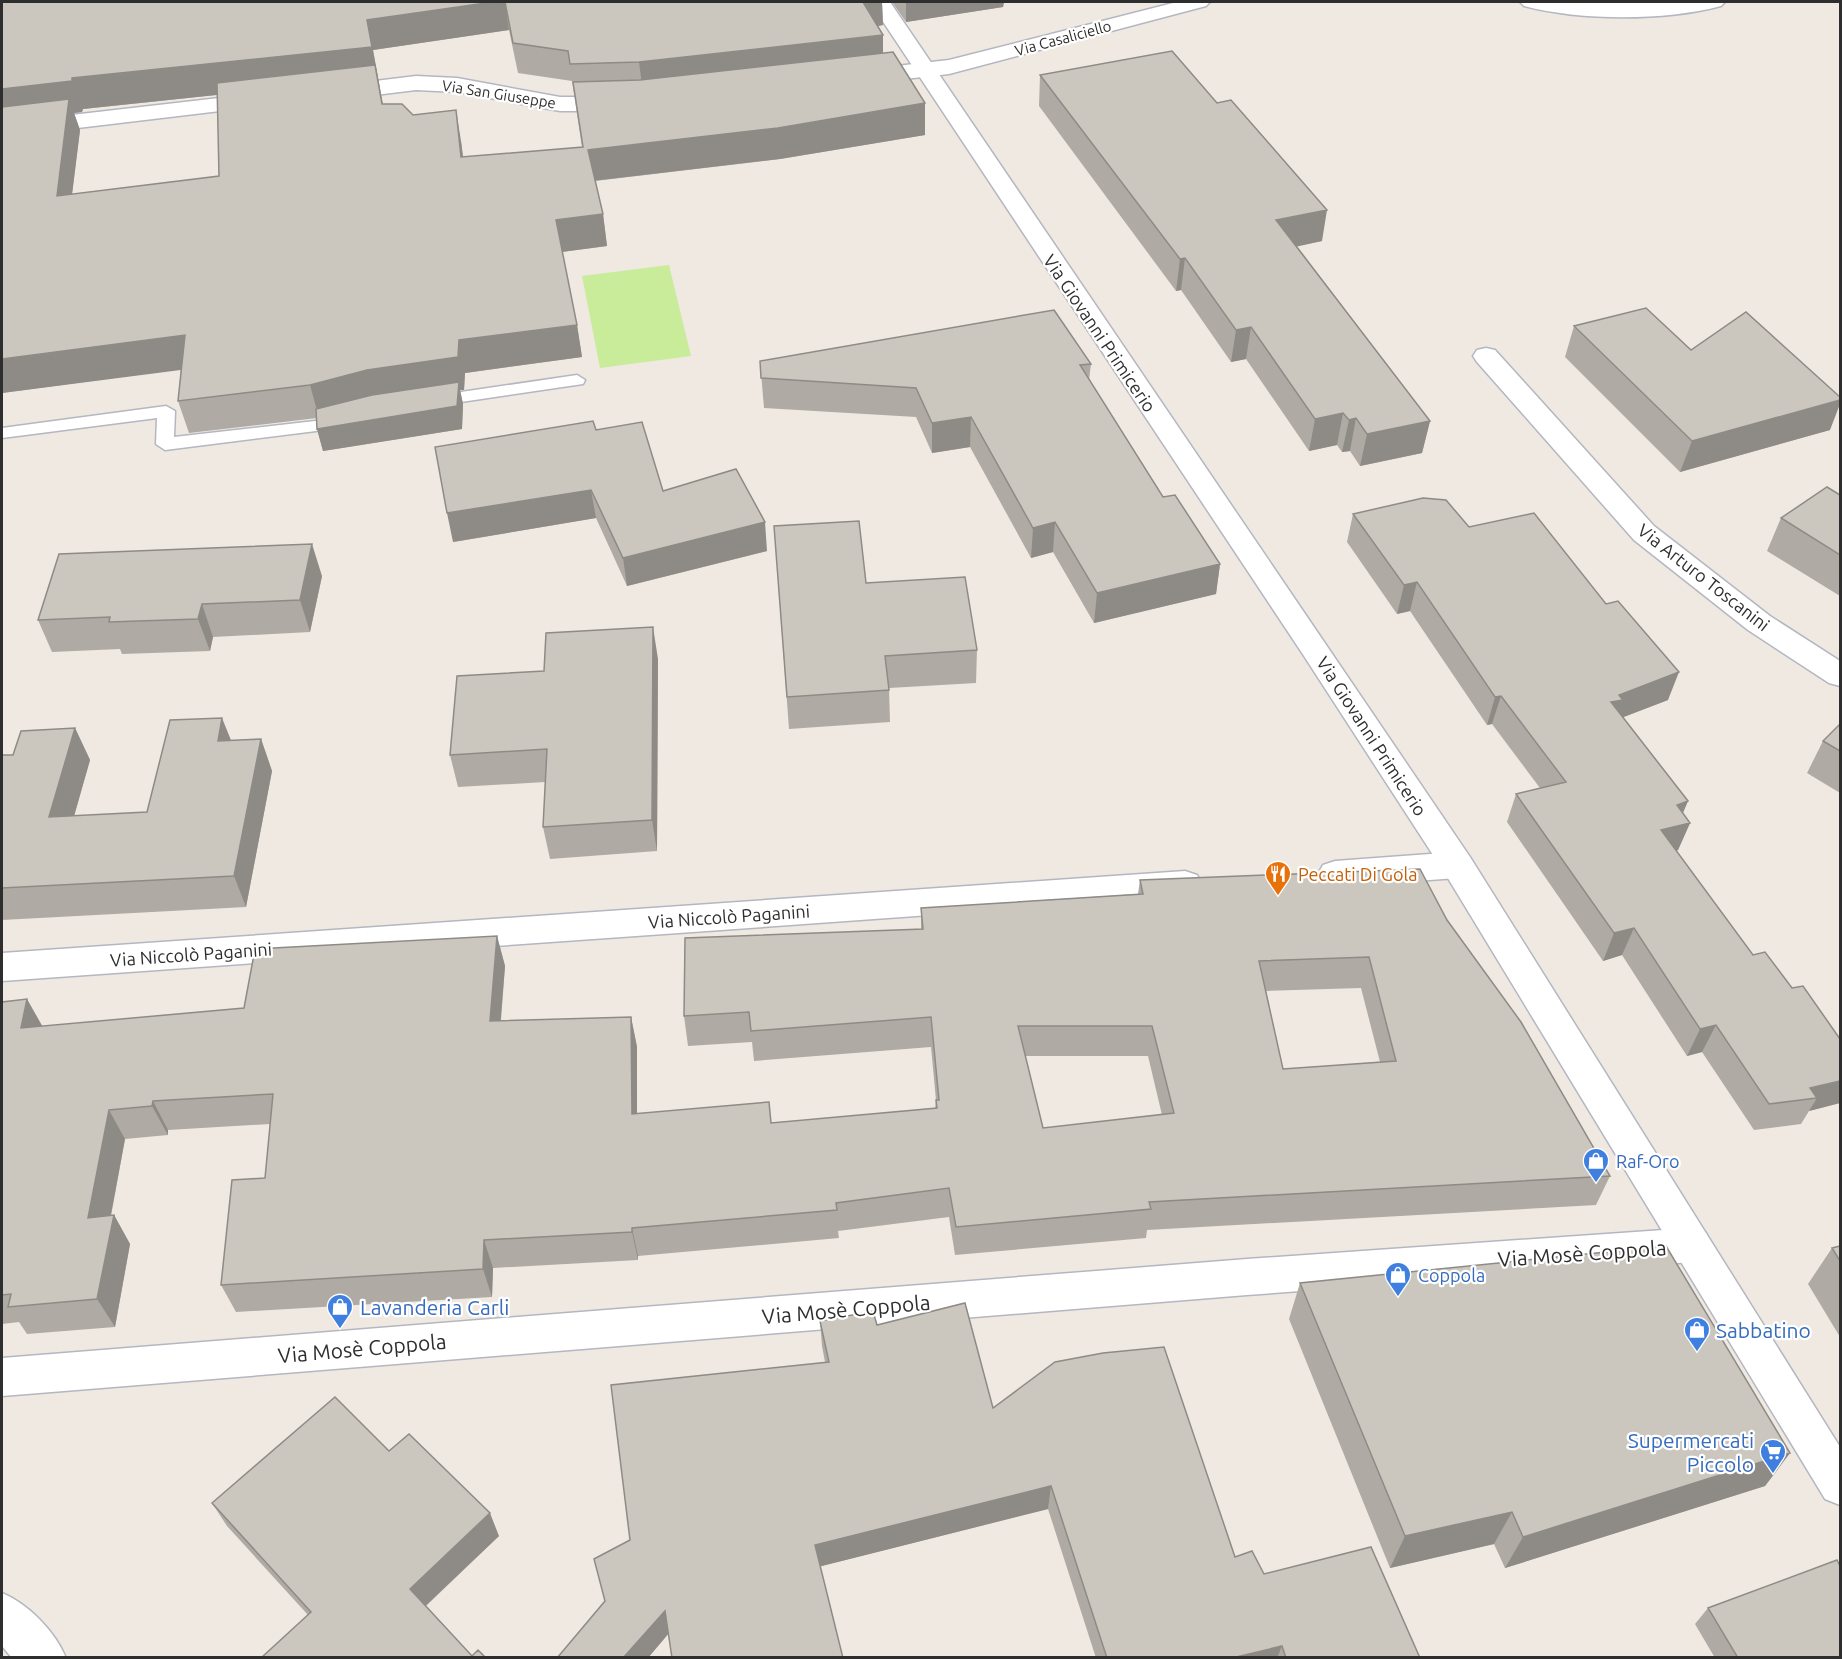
<svg xmlns="http://www.w3.org/2000/svg" width="1842" height="1659" font-family="Ubuntu,sans-serif">
  <rect width="100%" height="100%" fill="#efe9e1"/>
  <path fill="#c9ec9a" d="M669 265 691 356 600 368 582 276Z"/>
  <g fill="none" stroke-linecap="round" stroke-linejoin="round">
    <defs>
      <path id="service" d="M577 375 585 380 583 384 434 406 425 401 434 396Z
        M166 406 175 411 174 437 315 421 344 413 353 418 350 422 316 431 165 450 156 444 157 418 2 438V428Z"/>
      <path id="minor" d="M1177 2H1210L1206 6 949 74 861 84 853 82 850 77 853 72 861 70 949 60Z
        M1520 2H1725L1721 6C1665 21 1581 21 1524 6Z
        M416 76 457 78 560 97H619L627 99 630 104 627 109 619 111H560L457 92 416 90 334 100 326 98 323 93 326 88 334 86Z
        M262 93 270 95 273 100 270 105 2 137V123Z
        M1486 348 1495 350 1654 526 1770 616 1840 661V686L1829 683 1748 630 1634 540 1477 362 1473 356 1477 350Z
        M1457 852 1469 856 1474 865 1469 874 1457 878 1335 887 1323 883 1318 874 1323 865 1335 861Z
        M1185 871 1197 875 1202 884 1197 893 1185 897 2 981V953Z
        M1692 1228 1706 1233 1711 1245 1706 1257 1692 1262 1247 1295 2 1396V1358L1247 1259Z
        M2 1593C28 1604 55 1631 66 1658H12L2 1646Z"/>
      <path id="tertiary" d="M870 2H890L1470 857 1840 1447V1505L1825 1499 1446 875 1304 656Z"/>
    </defs>
    <use href="#service" stroke="#b4b7c1" stroke-width="3"/>
    <use href="#minor" stroke="#b4b7c1" stroke-width="3"/>
    <use href="#tertiary" stroke="#b4b7c1" stroke-width="3"/>
    <use href="#service" fill="#fff" fill-rule="evenodd"/>
    <use href="#minor" fill="#fff" fill-rule="evenodd"/>
    <use href="#tertiary" fill="#fff" fill-rule="evenodd"/>
  </g>
  <path fill="#afaba4" fill-rule="evenodd" d="M2 2H882L883 25 878 26 883 35V53L925 103V135L780 159 595 181 603 214 607 246 562 252 577 325 582 357 465 373 464 390H460L463 404 462 429 323 451 317 429V418L189 433 178 401 181 369 2 393ZM509 30 518 73 572 81 582 147 463 157 461 141 413 115 383 104 373 50ZM217 95 219 176 72 194 80 130 74 113 82 112 83 109Z
    M892 2H1004L1003 7 906 22Z
    M1040 75 1217 103 1322 241 1297 246 1430 421 1422 453 1360 466 1350 451 1342 452 1337 445 1309 451 1246 359 1231 362 1181 290 1176 291 1039 106Z
    M1574 326 1691 350 1830 430 1680 472 1565 357Z
    M760 361 1091 364 1089 380 1163 497 1220 564 1216 594 1094 623 1053 552 1031 558 970 447 932 453 916 417 764 408Z
    M596 430 663 491 767 551 627 586 596 518 453 542Z
    M1840 495V596L1767 551 1781 518Z
    M1353 514 1469 527 1668 700 1623 717 1688 801 1683 813 1690 823 1678 850 1676 851 1840 1103 1809 1111 1801 1124 1754 1130 1702 1052 1687 1056 1622 955 1603 961 1507 822 1516 794 1540 788 1492 724 1487 725 1410 611 1397 614 1347 542Z
    M774 526 866 583 977 650 976 683 889 688 890 722 789 729Z
    M322 576 310 632 213 637 210 651 122 654 120 649 52 652 38 620Z
    M658 659 657 851 550 859 543 827 545 782 458 787 450 755 544 671Z
    M1840 724V793L1807 773 1823 741Z
    M75 728 90 760 74 816 147 812 231 741 261 739 272 771 246 907 2 920V755H13Z
    M1140 880 1447 920 1610 1176 1596 1205 1147 1230 1146 1238 955 1255 949 1217 838 1231 839 1238 638 1256V1260L493 1268 492 1297 236 1312 221 1285 265 1178 270 1124 168 1130V1135L125 1139 111 1216 114 1215 130 1244 115 1327 27 1334 19 1322 2 1324V1002L43 1027 244 1008 497 936 505 966 501 1021 631 1017 637 1047V1113L771 1123 935 1109 936 1100 931 1047 754 1061 752 1042 688 1046 684 1016 921 929V908L1138 894ZM1361 988 1380 1062 1283 1069 1266 991ZM1025 1056H1148L1162 1115 1043 1128Z
    M1840 1246V1337L1808 1284 1832 1248Z
    M1300 1283 1790 1453 1765 1486 1505 1568 1494 1544 1390 1568 1289 1319Z
    M820 1321 877 1325 993 1408 1264 1574 1420 1658H1096L1048 1509 821 1566 668 1634 605 1601 630 1540 825 1362 822 1346Z
    M389 1451 499 1536 426 1606 472 1656 486 1658H261L308 1615 227 1526 212 1503Z
    M1708 1608 1840 1658H1715L1695 1624Z"/>
  <path fill="#8e8b86" d="M493 2H505L509 30 373 50 388 135 377 78 83 109 82 112 74 113 80 130 68 227 2 121V89L72 78 367 20Z
    M861 2H882L883 25 861 29Z
    M906 2H1004L1003 7 906 22Z
    M883 35V65L643 93 639 62Z
    M925 103V135L780 159 592 181 588 150Z
    M456 110 461 141 467 189 461 157Z
    M1327 210 1322 241 1272 252 1276 220Z
    M603 214 607 246 561 252 556 220Z
    M1185 258 1181 290 1176 291 1180 259Z
    M577 325 582 357 465 373 464 390H460L463 404 462 429 323 451 317 429 319 418 310 385 367 370 459 340Z
    M1251 327 1246 359 1231 362 1236 330Z
    M185 335 196 368 2 393V359Z
    M1840 400V404L1830 430 1680 472 1692 441Z
    M1343 413 1337 445 1309 451 1315 419Z
    M971 417 970 447 932 453V423Z
    M1356 418 1350 451 1342 452 1349 420Z
    M1430 421 1422 453 1360 466 1367 434Z
    M591 490 596 518 453 542 447 513Z
    M765 522 767 551 627 586 623 558Z
    M1055 522 1053 552 1031 558 1033 528Z
    M312 544 322 576 310 632 300 600Z
    M1220 564 1216 594 1094 623 1097 593Z
    M1417 582 1410 611 1397 614 1404 585Z
    M202 604 213 637 210 651 198 619Z
    M653 627 658 659 657 851 652 820Z
    M1679 672 1668 700 1616 720 1611 702 1619 695Z
    M1501 696 1492 724 1487 725 1495 697Z
    M222 718 235 750 218 741Z
    M75 728 90 760 65 848 49 817Z
    M261 739 272 771 246 907 234 876Z
    M1688 801 1677 826 1690 823 1678 850 1649 858 1661 830 1677 805Z
    M1634 928 1622 955 1603 961 1614 933Z
    M497 936 505 966 498 1051 490 1021Z
    M27 999 44 1029 21 1028Z
    M631 1017 637 1047V1143L632 1114Z
    M1716 1025 1702 1052 1687 1056 1700 1029Z
    M1840 1081V1103L1809 1111 1817 1098 1810 1088Z
    M153 1101 168 1130V1135L152 1106Z
    M109 1110 125 1139 105 1246 88 1218Z
    M114 1215 130 1244 115 1327 97 1299Z
    M632 1228 638 1256V1260L632 1232Z
    M484 1240 493 1268 492 1297 483 1269Z
    M1790 1453 1765 1486 1505 1568 1523 1537Z
    M1051 1486 1048 1509 818 1567 815 1545Z
    M1512 1512 1494 1544 1390 1568 1405 1536Z
    M490 1513 499 1536 421 1610 410 1589Z
    M665 1611 670 1632 648 1658H623Z
    M1282 1646 1277 1658H1232Z"/>
  <path fill="#cbc7bf" stroke="#8e8b86" stroke-width="1.5" fill-rule="evenodd" d="M2 2H493L367 20 372 47 72 78V81L2 89Z
    M505 2H863L883 35 639 62 570 64 568 51 513 43Z
    M1172 51 1217 103 1231 100 1327 210 1276 220 1430 421 1367 434 1356 418 1349 420 1343 413 1315 419 1251 327 1236 330 1185 258 1180 259 1040 75Z
    M893 52 925 103 778 128 588 150 603 214 556 220 577 325 459 340 458 357 367 370 310 385 178 401 185 335 2 359V107L69 99 57 196 219 176 217 83 375 65 382 104H402L413 115 456 110 461 157 583 147 573 82 640 80Z
    M1646 308 1691 350 1746 312 1840 397V400L1692 441 1574 326Z
    M1054 310 1091 364 1080 365 1163 497 1175 495 1220 564 1097 593 1055 522 1033 528 971 417 932 423 916 388 761 378 760 361Z
    M459 382 457 406 317 429 316 409 372 395Z
    M593 421 596 430 642 422 663 491 736 469 765 522 623 558 591 490 447 513 435 447Z
    M1827 487 1840 495V555L1781 518Z
    M1423 498 1446 500 1469 527 1534 513 1606 604 1618 601 1679 672 1619 695 1623 700 1611 702 1688 801 1677 805 1690 823 1661 830 1753 955 1765 952 1792 988 1803 986 1840 1039V1081L1810 1088 1817 1098 1769 1104 1716 1025 1700 1029 1634 928 1614 933 1516 794 1566 782 1501 696 1495 697 1417 582 1404 585 1353 514Z
    M859 521 866 583 965 577 977 650 885 656 889 690 787 697 774 526Z
    M312 544 300 600 202 604 198 619 109 622 110 617 38 620 59 554Z
    M653 627 652 820 543 827 547 749 450 755 457 676 544 671 546 633Z
    M222 718 218 741 261 739 234 876 2 888V755H13L21 731 75 728 49 817 147 812 170 720Z
    M1840 724V751L1823 741Z
    M1420 869 1447 920 1521 1022 1610 1176 1149 1202 1151 1209 956 1227 949 1188 836 1203 837 1210 632 1228V1232L484 1240 483 1269 221 1285 232 1180 265 1178 273 1094 153 1101 152 1106 109 1110 88 1218 114 1215 97 1299 8 1307 11 1294 2 1295V1002L27 999 21 1028 244 1008 255 949 497 936 490 1021 631 1017 632 1114 769 1102 771 1123 937 1108 936 1100H939L931 1017 751 1031 749 1012 684 1016 685 938 923 929 921 908 1143 894 1140 880ZM1369 957 1396 1061 1283 1069 1259 961ZM1018 1026H1152L1174 1113 1043 1128Z
    M1666 1246 1790 1453 1523 1537 1512 1512 1405 1536 1300 1283Z
    M1840 1246V1261L1832 1248Z
    M965 1303 993 1408 1055 1362 1103 1353 1164 1347 1235 1557 1252 1551 1264 1574 1371 1547 1420 1658H1286L1282 1646 1232 1658H1107L1051 1486 815 1545 843 1658H672L665 1611 623 1658H557L605 1601 594 1559 630 1540 611 1385 829 1362 820 1321 873 1311 877 1325Z
    M335 1397 389 1451 409 1434 490 1513 410 1589 472 1656 478 1650 486 1658H261L311 1612 212 1503Z
    M1837 1560 1840 1566V1658H1738L1708 1608Z"/>
  <defs>
    <symbol id="restaurant-pin" viewBox="-11 -11 22 30"><path d="M0 17L-7.5 6A9.5 9.5 0 1 1 7.5 6Z" fill="#e8710a" stroke="#fff"/><path d="M-5-6h1v4h1v-4h1v4h1v-4h1v5L-1.5 .5V6h-2V.5L-5-1ZM5-6V6H3V1.5H1.5Q1.5-4 5-6Z" fill="#fff"/></symbol>
    <symbol id="shop-pin" viewBox="-11 -11 22 30"><path d="M0 17L-7.5 6A9.5 9.5 0 1 1 7.5 6Z" fill="#3f7fe0" stroke="#fff"/><path d="M-5-2.5h2.3a2.7 3.5 0 0 1 5.4 0H5L5.5 6h-11ZM-1.5-2.5h3a1.5 2.3 0 0 0-3 0Z" fill="#fff"/></symbol>
    <symbol id="supermarket-pin" viewBox="-11 -11 22 30"><path d="M0 17L-7.5 6A9.5 9.5 0 1 1 7.5 6Z" fill="#3f7fe0" stroke="#fff"/><path d="M-6-5.5h2.5l.6 2H6L4.5 2H-2.5L-4.4-4H-6ZM-1.5 3.2a1.3 1.3 0 1 0 .1 0ZM3 3.2a1.3 1.3 0 1 0 .1 0Z" fill="#fff"/></symbol>
  </defs>
  <g fill-rule="evenodd">
    <use href="#restaurant-pin" x="1263" y="859" width="30" height="40"/>
    <use href="#shop-pin" x="1581" y="1146" width="30" height="40"/>
    <use href="#shop-pin" x="1383" y="1260" width="30" height="40"/>
    <use href="#shop-pin" x="325" y="1292" width="30" height="40"/>
    <use href="#shop-pin" x="1682" y="1315" width="30" height="40"/>
    <use href="#supermarket-pin" x="1758" y="1437" width="30" height="40"/>
  </g>
  <g text-anchor="middle" dominant-baseline="central" stroke-width="4.5" stroke-linejoin="round" paint-order="stroke">
    <g font-size="15" fill="#2e2e2e" stroke="#fff">
      <text transform="translate(1063 38) rotate(-15)">Via Casaliciello</text>
      <text transform="translate(499 94) rotate(9)">Via San Giuseppe</text>
    </g>
    <g font-size="18" fill="#2e2e2e" stroke="#fff">
      <text transform="translate(1100 333) rotate(56)">Via Giovanni Primicerio</text>
      <text transform="translate(1704 577) rotate(38)">Via Arturo Toscanini</text>
      <text transform="translate(1372 736) rotate(57)">Via Giovanni Primicerio</text>
      <text transform="translate(729 916) rotate(-4)">Via Niccolò Paganini</text>
      <text transform="translate(191 954) rotate(-4)">Via Niccolò Paganini</text>
    </g>
    <g font-size="18" fill="#c56008" stroke="#fff" text-anchor="start">
      <text x="1298" y="874">Peccati Di Gola</text>
    </g>
    <g font-size="18" fill="#366cbe" stroke="#fff" text-anchor="start">
      <text x="1616" y="1161">Raf-Oro</text>
      <text x="1418" y="1275">Coppola</text>
    </g>
    <g font-size="21" fill="#2e2e2e" stroke="#fff">
      <text transform="translate(1582 1253) rotate(-4)">Via Mosè Coppola</text>
      <text transform="translate(846 1309) rotate(-5)">Via Mosè Coppola</text>
      <text transform="translate(362 1348) rotate(-5)">Via Mosè Coppola</text>
    </g>
    <g font-size="21" fill="#366cbe" stroke="#fff" text-anchor="start">
      <text x="360" y="1307">Lavanderia Carli</text>
      <text x="1716" y="1330">Sabbatino</text>
      <text x="1754" y="1440" text-anchor="end">Supermercati<tspan x="1754" dy="24">Piccolo</tspan></text>
    </g>
  </g>
  <rect width="1842" height="1659" fill="none" stroke="#2e2e2e" stroke-width="6"/>
</svg>
